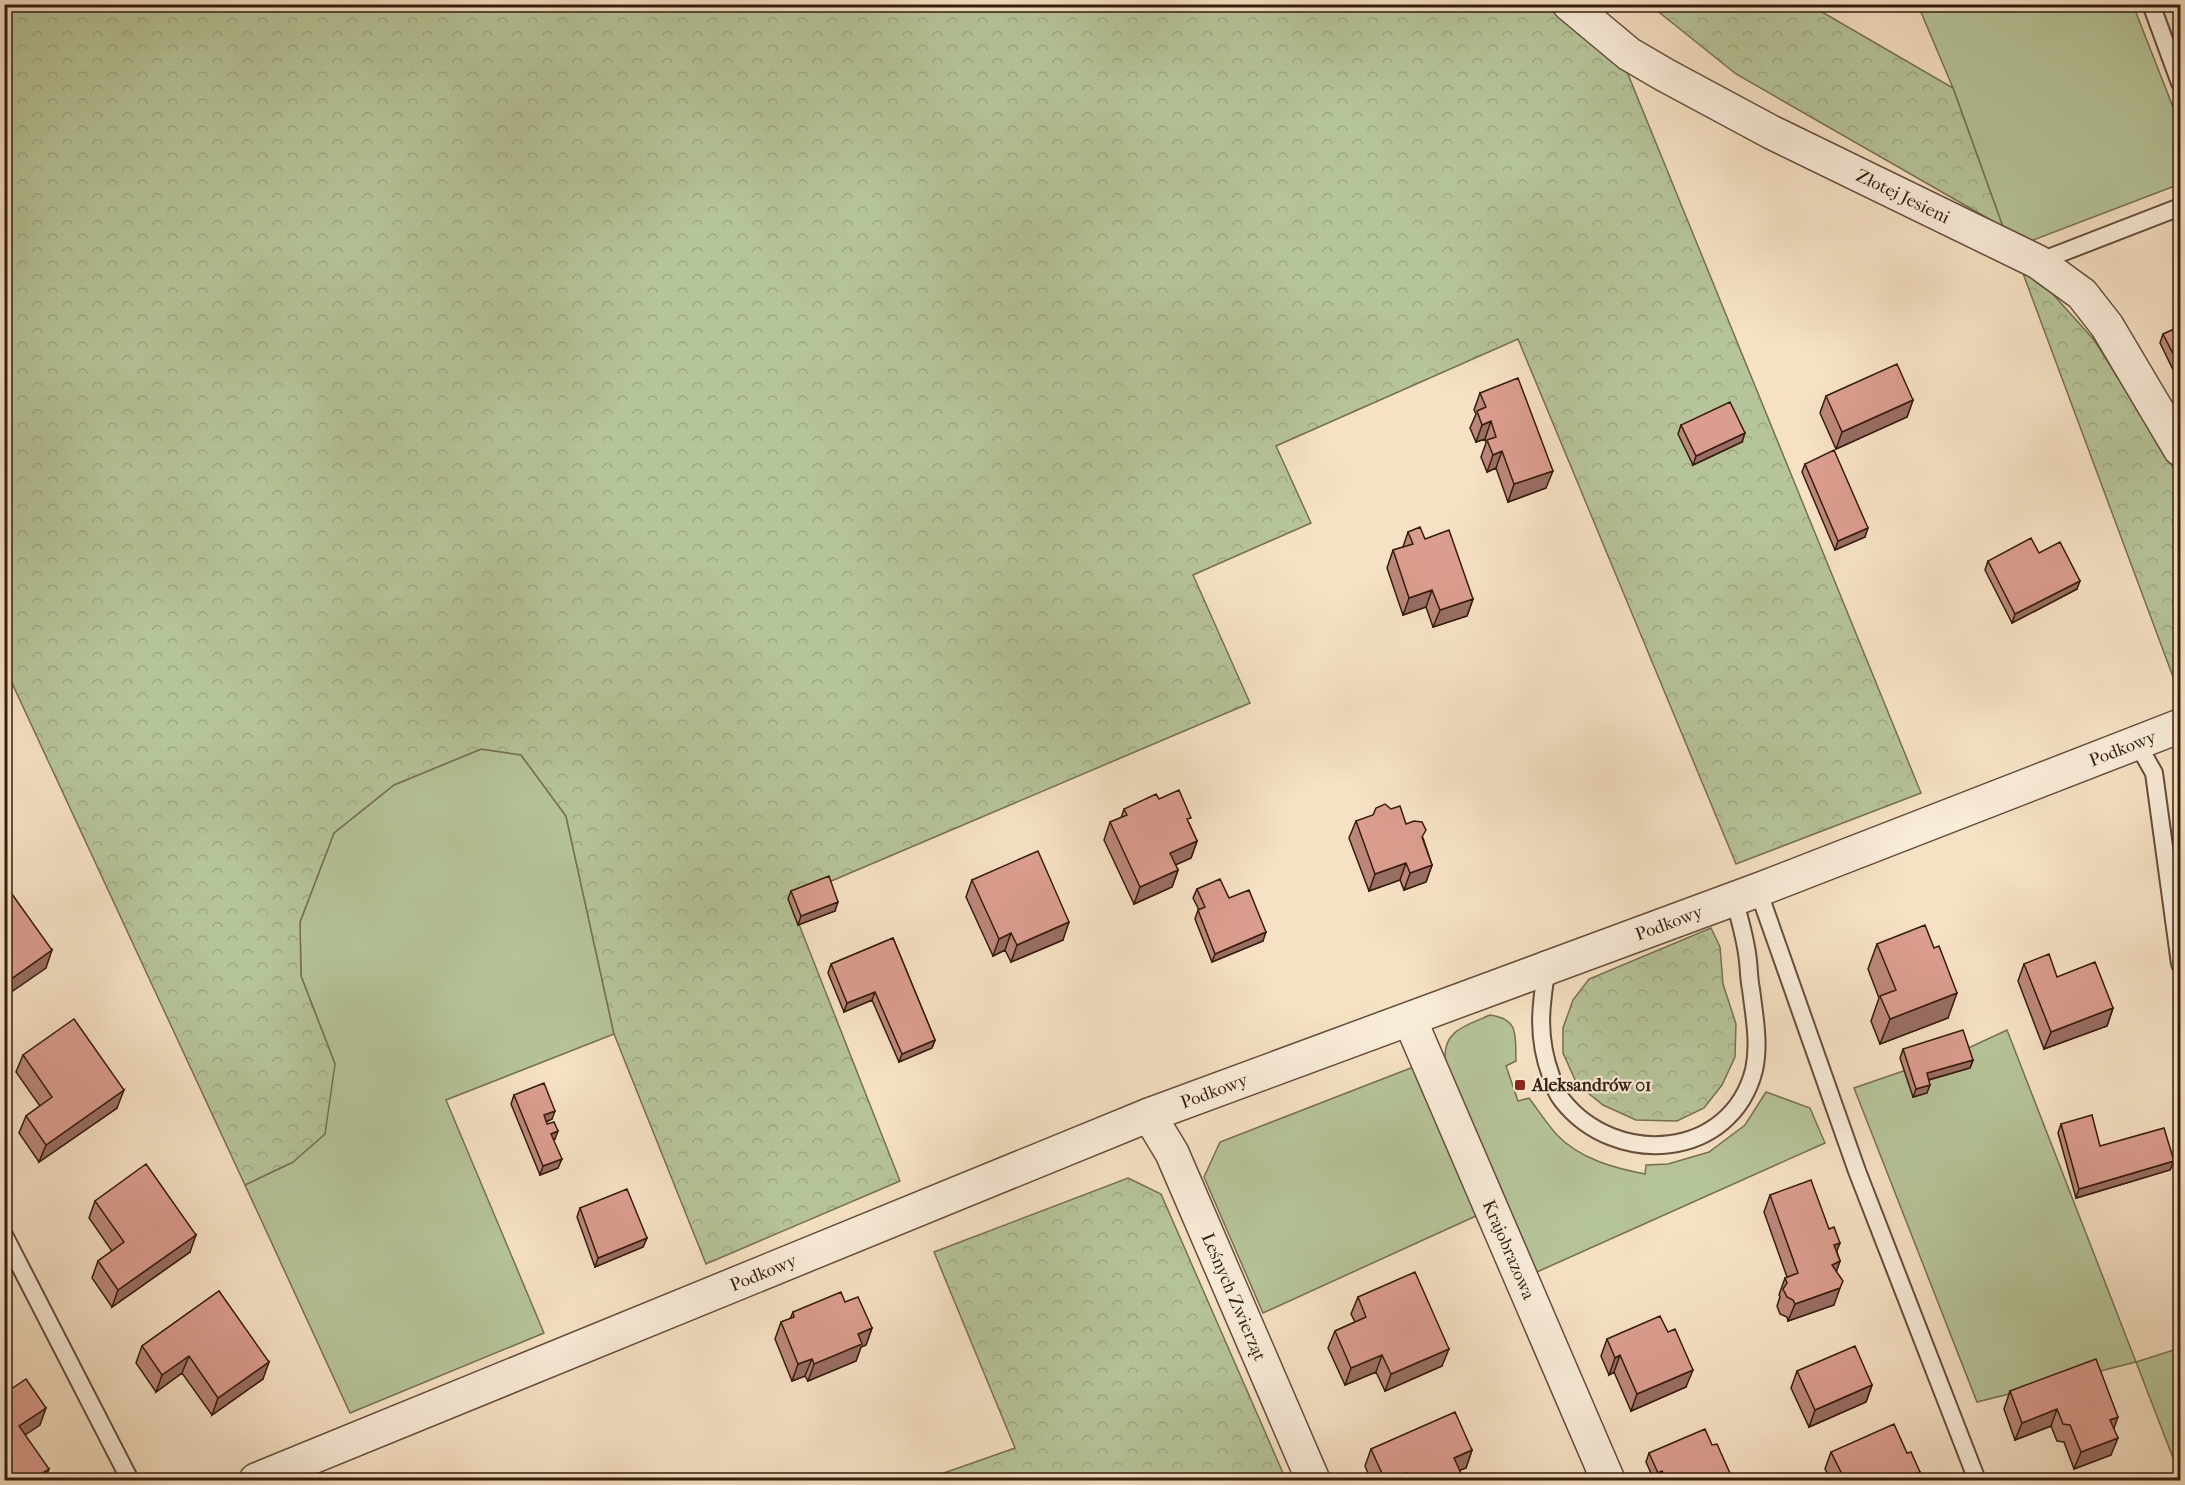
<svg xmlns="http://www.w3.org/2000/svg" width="2185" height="1485" font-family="'IM FELL French Canon',serif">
  <defs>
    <pattern id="forest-crowns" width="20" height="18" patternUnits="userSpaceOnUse" patternTransform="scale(1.5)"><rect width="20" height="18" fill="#b6c499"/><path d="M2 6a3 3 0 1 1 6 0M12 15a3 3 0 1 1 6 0" fill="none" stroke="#9da883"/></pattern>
  </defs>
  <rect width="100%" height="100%" fill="#f6e1c4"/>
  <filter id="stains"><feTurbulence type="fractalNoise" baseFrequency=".00333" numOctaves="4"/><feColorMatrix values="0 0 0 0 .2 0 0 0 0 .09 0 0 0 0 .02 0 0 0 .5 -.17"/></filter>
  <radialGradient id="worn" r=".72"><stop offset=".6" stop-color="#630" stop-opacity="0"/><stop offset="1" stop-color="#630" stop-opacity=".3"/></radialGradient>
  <path fill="#b6c499" stroke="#767052" stroke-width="1.5" d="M1918 5H2133L2180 125V184L2028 242 2003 227 1953 88Z
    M481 749 521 755 566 816 614 1034 446 1100 544 1333 350 1413 245 1185 293 1162 335 1064 301 976 300 922 334 833 394 785Z
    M1490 1015C1520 1019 1515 1036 1516 1061L1506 1066 1518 1101 1529 1098C1538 1110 1547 1124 1557 1135 1580 1159 1614 1168 1645 1174L1646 1165 1668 1164 1709 1152 1745 1125 1766 1092 1810 1108 1825 1143 1537 1272 1445 1060C1443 1030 1466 1026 1490 1015Z
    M2007 1030 2136 1362 2180 1348V1476L2136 1362 1977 1402 1854 1088 1964 1050Z
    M1416 1066 1478 1215 1263 1313 1204 1177 1220 1142Z"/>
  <path fill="url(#forest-crowns)" stroke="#767052" stroke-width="1.5" d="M4 5H1553L1625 67 1921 793 1736 864 1518 339 1276 446 1311 523 1193 575 1250 703 789 899 900 1181 706 1264 614 1034 566 816 521 755 481 749 394 785 334 833 300 922 301 976 335 1064 325 1134 293 1162 245 1185 5 668Z
    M1650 5H1810L1953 88 2003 227 1736 74Z
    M2021 268 2050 291 2095 341 2180 478 2179 693Z
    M1711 928 1720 947 1723 984 1736 1024 1735 1057 1722 1085 1704 1108 1677 1121 1636 1120 1603 1105 1577 1084 1563 1053V1028L1573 1000 1589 979Z
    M1128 1178 1161 1194 1286 1480H924L1015 1448 934 1252Z"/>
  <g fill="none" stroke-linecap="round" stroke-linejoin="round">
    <defs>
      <path id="service" d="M2151 4 2180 83
        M2038 262 2180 207
        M2137 743 2154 773 2180 964
        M1758 890 1857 1171 1977 1480
        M1547 968C1540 1007 1537 1038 1551 1076 1553 1083 1557 1094 1562 1100 1615 1168 1731 1160 1754 1070 1760 1043 1754 1015 1751 989 1749 980 1749 970 1748 961 1746 940 1740 920 1734 899
        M4 1235 130 1480"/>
      <g id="minor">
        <path id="s1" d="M1569 4 1629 54 1665 75 1771 132 2038 262 2082 294 2107 326 2180 449"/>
        <path id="s2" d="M1410 1020 1608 1480"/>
        <path id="s3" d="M1149 1115 1172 1153 1313 1480"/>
        <path id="s4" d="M256 1480 1149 1115 1547 968"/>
      </g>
      <g id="tertiary">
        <path id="s5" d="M1547 968 1758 890 2180 726"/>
      </g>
    </defs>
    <use href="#service" stroke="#654e3a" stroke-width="20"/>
    <use href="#minor" stroke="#654e3a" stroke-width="36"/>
    <use href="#tertiary" stroke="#654e3a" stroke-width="36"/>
    <use href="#service" stroke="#f9ecd9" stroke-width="16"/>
    <use href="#minor" stroke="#f9ecd9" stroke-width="33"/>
    <use href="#tertiary" stroke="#f9ecd9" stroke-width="33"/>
  </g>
  <path fill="#bc877b" stroke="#351d0c" stroke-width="1.5" d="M2181 326V394L2178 389 2180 384 2160 343 2163 334Z
    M1480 393 1546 488 1508 502 1496 468 1487 472 1481 457 1486 443 1485 439 1476 442 1470 428 1476 414 1474 410Z
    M1826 396 1913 400 1907 417 1836 449 1820 413Z
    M1681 425 1742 442 1693 465 1678 434Z
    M1805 464 1865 537 1835 550 1802 472Z
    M1408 532 1425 539 1473 599 1467 616 1433 627 1426 607 1403 615 1387 568 1393 550 1403 547Z
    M2039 553 2077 589 2012 623 1985 570 1988 561Z
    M1159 799 1189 823 1197 841 1191 858 1175 865 1178 870 1172 887 1134 904 1104 840 1110 822 1121 818 1124 809Z
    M1356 821 1406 824 1423 838 1432 865 1426 882 1404 890 1400 880 1369 891 1349 838Z
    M972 880 1063 940 1011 962 1005 950 993 956 966 897Z
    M1197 889 1229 898 1263 941 1212 962 1195 919 1198 910H1199L1193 898Z
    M791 891 835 911 798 925 788 899Z
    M893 938 935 1040 932 1048 899 1062 872 1000 844 1012 828 973 831 964Z
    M1877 944 1948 1018 1880 1044 1871 1021 1879 998 1868 969Z
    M2024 964 2057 977 2113 1008 2107 1026 2044 1049 2018 981Z
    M1903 1049 1973 1060 1970 1068 1929 1080 1927 1093 1913 1097 1900 1058Z
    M23 1055 117 1108 39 1162 19 1133 26 1116 40 1106 16 1072Z
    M514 1095 552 1119 546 1122 555 1139 553 1140 558 1168 540 1175 511 1104Z
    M2061 1124 2100 1146 2174 1161 2170 1170 2076 1198 2058 1133Z
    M1770 1195 1837 1252 1840 1261 1836 1271 1834 1305 1788 1321 1787 1317 1780 1314 1777 1306 1780 1297 1779 1295 1785 1278 1787 1277 1764 1212Z
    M95 1201 190 1252 112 1307 92 1278 98 1261 112 1251 89 1218Z
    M580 1208 647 1238 643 1247 595 1267 577 1217Z
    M219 1291 263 1379 212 1415 182 1373 156 1392 136 1363 142 1346Z
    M1358 1297 1442 1366 1385 1391 1376 1372 1345 1385 1328 1348 1335 1331 1355 1322 1351 1314Z
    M845 1302 872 1328 866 1345 861 1347 856 1361 808 1381 805 1376 792 1381 775 1339 781 1322 790 1319 793 1312Z
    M1607 1339 1686 1387 1631 1411 1614 1372 1609 1375 1601 1356Z
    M1797 1371 1872 1385 1866 1402 1809 1427 1791 1388Z
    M2010 1391 2114 1428 2111 1455 2074 1469 2064 1442 2057 1441 2051 1426 2015 1440 2004 1409Z
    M1712 1445 1733 1480H1654L1646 1462 1649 1453Z
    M1371 1449 1472 1450 1466 1468 1459 1470 1464 1480H1371L1365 1466Z
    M1831 1452 1907 1453 1920 1472 1917 1480H1831L1825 1469Z"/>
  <path fill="#996e64" stroke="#351d0c" stroke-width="1.5" d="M1913 400 1907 417 1836 449 1842 432Z
    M1491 421 1485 439 1476 442 1482 425Z
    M1745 433 1742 442 1693 465 1696 456Z
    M1502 451 1496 468 1487 472 1493 455Z
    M1553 471 1546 488 1508 502 1514 484Z
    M1868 528 1865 537 1835 550 1838 541Z
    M2080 581 2077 589 2012 623 2015 614Z
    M1432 590 1426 607 1403 615 1409 598Z
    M1473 599 1467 616 1433 627 1440 610Z
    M1197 841 1191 858 1164 870 1170 853Z
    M1406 863 1400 880 1369 891 1375 874Z
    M1432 865 1426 882 1404 890 1410 873Z
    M1178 870 1172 887 1134 904 1140 887Z
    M838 902 835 911 798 925 801 916Z
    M1069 922 1063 940 1011 962 1017 945Z
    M1266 932 1263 941 1212 962 1215 954Z
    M1011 933 1005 950 993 956 999 939Z
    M52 950 46 968 4 997V984Z
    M875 992 872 1000 844 1012 847 1003Z
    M1957 993 1948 1018 1880 1044 1890 1019Z
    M2113 1008 2107 1026 2044 1049 2051 1032Z
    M935 1040 932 1048 899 1062 902 1054Z
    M1973 1060 1970 1068 1924 1081 1927 1073Z
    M1930 1085 1927 1093 1913 1097 1916 1089Z
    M124 1090 117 1108 39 1162 46 1145Z
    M555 1111 552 1119 541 1124 544 1115Z
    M558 1131 555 1139 548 1142 551 1134Z
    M562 1159 558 1168 540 1175 543 1166Z
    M2174 1161 2170 1170 2076 1198 2079 1189Z
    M196 1235 190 1252 112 1307 118 1290Z
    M647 1238 643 1247 595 1267 598 1258Z
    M1840 1243 1833 1261 1834 1245Z
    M1840 1261 1834 1279 1832 1265Z
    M1840 1288 1834 1305 1788 1321 1795 1304Z
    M872 1328 866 1345 861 1347 856 1361 808 1381 814 1364 858 1334Z
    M1449 1349 1442 1366 1385 1391 1391 1374Z
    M1382 1355 1376 1372 1345 1385 1351 1368Z
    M1620 1355 1614 1372 1609 1375 1615 1358Z
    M189 1356 182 1373 156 1392 162 1375Z
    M812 1359 805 1376 792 1381 798 1364Z
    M269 1362 263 1379 212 1415 218 1398Z
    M1693 1370 1686 1387 1631 1411 1637 1394Z
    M1872 1385 1866 1402 1809 1427 1815 1410Z
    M46 1408 40 1425 13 1443 19 1426Z
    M2057 1409 2051 1426 2015 1440 2022 1423Z
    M2118 1417 2112 1434 2110 1420Z
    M2118 1438 2111 1455 2074 1469 2081 1452Z
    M1472 1450 1466 1468 1448 1475 1454 1458Z
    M49 1469 45 1480H32Z
    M1662 1471 1659 1480H1655L1658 1473Z
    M1920 1472 1917 1480H1901Z
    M1407 1473 1404 1480H1389Z"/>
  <path fill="#db9d8f" stroke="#351d0c" stroke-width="1.5" d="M2181 326V369L2163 334Z
    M1897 364 1913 400 1842 432 1826 396Z
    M1518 378 1553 471 1514 484 1502 451 1493 455 1487 440 1496 437 1491 421 1482 425 1477 411 1486 407 1480 393Z
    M1730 402 1745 433 1696 456 1681 425Z
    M1834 450 1868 528 1838 541 1805 464Z
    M1420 527 1425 539 1449 530 1473 599 1440 610 1432 590 1409 598 1393 550 1413 544 1408 532Z
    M2031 538 2039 553 2060 542 2080 581 2015 614 1988 561Z
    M1179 790 1191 818 1187 819 1197 841 1170 853 1178 870 1140 887 1110 822 1127 815 1124 809 1156 794 1159 799Z
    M1385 804 1391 809 1400 806 1406 824 1414 821 1422 822 1426 830 1422 837 1432 865 1410 873 1406 863 1375 874 1356 821 1373 815 1376 808Z
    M1038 851 1069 922 1017 945 1011 933 999 939 972 880Z
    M829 876 838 902 801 916 791 891Z
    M1220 879 1229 898 1249 890 1266 932 1215 954 1198 910 1205 907 1197 889Z
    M4 883 52 950 4 984Z
    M1925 925 1934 948 1939 946 1957 993 1890 1019 1880 996 1896 990 1877 944Z
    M893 938 935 1040 902 1054 875 992 847 1003 831 964Z
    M2049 954 2057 977 2095 962 2113 1008 2051 1032 2024 964Z
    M74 1019 124 1090 46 1145 26 1116 52 1097 23 1055Z
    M1963 1030 1973 1060 1927 1073 1930 1085 1916 1089 1903 1049Z
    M544 1083 555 1111 544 1115 547 1124 554 1122 558 1131 551 1134 562 1159 543 1166 514 1095Z
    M2092 1115 2100 1146 2164 1128 2174 1161 2079 1189 2061 1124Z
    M146 1164 196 1235 118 1290 98 1261 124 1242 95 1201Z
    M1811 1180 1829 1229 1834 1227 1840 1243 1834 1245 1840 1261 1832 1265 1843 1281 1840 1288 1795 1304 1793 1300 1787 1297 1783 1289 1787 1283 1785 1278 1798 1273 1770 1195Z
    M627 1189 647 1238 598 1258 580 1208Z
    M1415 1272 1449 1349 1391 1374 1382 1355 1351 1368 1335 1331 1366 1317 1358 1297Z
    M219 1291 269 1362 218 1398 189 1356 162 1375 142 1346Z
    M841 1292 845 1302 858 1297 872 1328 858 1334 862 1344 814 1364 812 1359 798 1364 781 1322 794 1317 793 1312Z
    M1660 1316 1668 1332 1675 1329 1693 1370 1637 1394 1620 1355 1615 1358 1607 1339Z
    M1855 1346 1872 1385 1815 1410 1797 1371Z
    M2096 1359 2118 1417 2110 1420 2118 1438 2081 1452 2070 1425 2063 1424 2057 1409 2022 1423 2010 1391Z
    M26 1379 46 1408 19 1426 49 1469 32 1480H4V1394Z
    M1455 1412 1472 1450 1454 1458 1464 1480H1410L1407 1473 1389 1480H1385L1371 1449Z
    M1894 1424 1907 1453 1911 1452 1920 1472 1901 1480H1874L1873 1479 1868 1480H1845L1831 1452Z
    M1705 1429 1712 1445 1717 1444 1733 1480H1667L1662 1471 1658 1473 1649 1453Z"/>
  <rect fill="#8f2418" stroke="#f9ecd9" stroke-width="2" x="1514" y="1079" width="12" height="12" rx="3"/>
  <g text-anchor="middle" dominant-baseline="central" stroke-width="4.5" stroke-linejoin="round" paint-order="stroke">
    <g font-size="18" fill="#351d0c" stroke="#f9ecd9">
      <text stroke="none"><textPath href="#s1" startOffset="387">Złotej Jesieni</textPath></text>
      <text stroke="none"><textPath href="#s5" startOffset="616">Podkowy</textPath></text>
      <text stroke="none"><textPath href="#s5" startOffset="130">Podkowy</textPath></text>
      <text stroke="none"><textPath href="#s4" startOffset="1034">Podkowy</textPath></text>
      <text stroke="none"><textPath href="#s2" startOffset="250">Krajobrazowa</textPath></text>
      <text stroke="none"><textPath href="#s4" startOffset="548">Podkowy</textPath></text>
      <text stroke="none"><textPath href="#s3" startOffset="201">Leśnych Zwierząt</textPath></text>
    </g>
    <g font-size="18" font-weight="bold" fill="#351d0c" stroke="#f9ecd9" text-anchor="start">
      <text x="1532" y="1085">Aleksandrów 01</text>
    </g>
  </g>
  <rect width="2185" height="1485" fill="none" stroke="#f6e1c4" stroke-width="24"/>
  <rect x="6" y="6" width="2173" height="1473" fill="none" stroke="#351d0c" stroke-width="3"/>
  <rect x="12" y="12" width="2161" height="1461" fill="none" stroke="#351d0c" stroke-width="1.5"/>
  <rect width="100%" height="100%" filter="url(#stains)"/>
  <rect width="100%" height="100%" fill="url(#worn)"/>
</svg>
